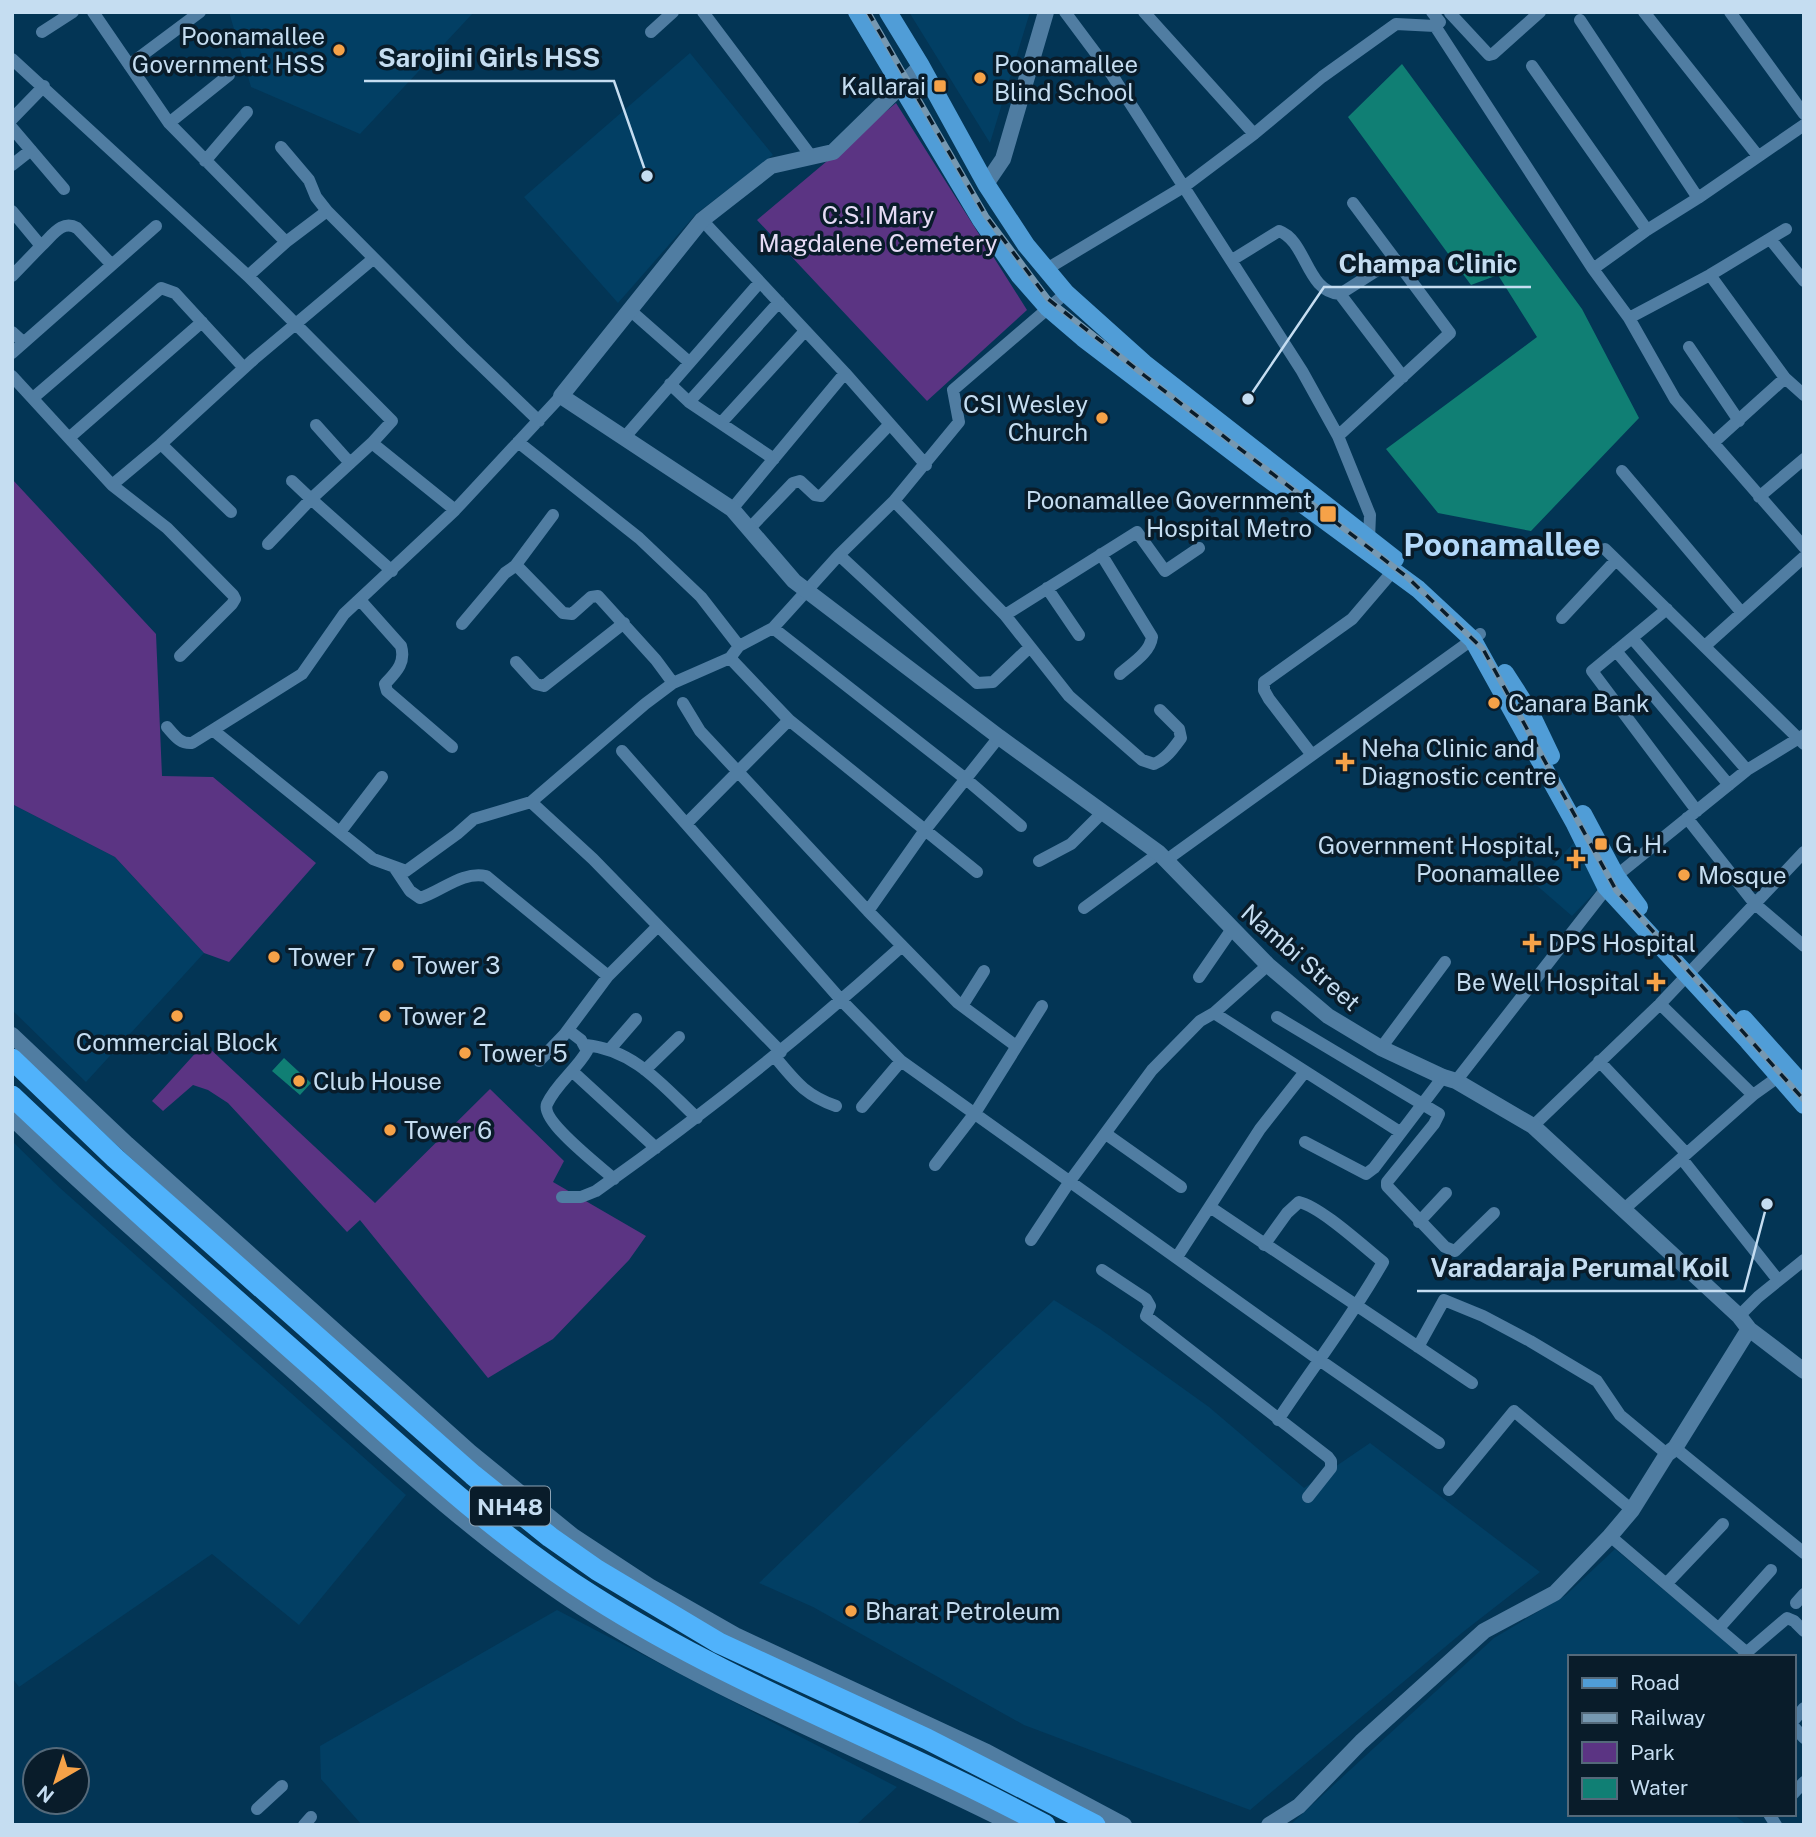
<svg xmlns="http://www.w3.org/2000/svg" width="1816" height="1837" font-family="'Public Sans',sans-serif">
  <rect width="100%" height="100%" fill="#033555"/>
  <path fill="#023f64" d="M229 12H474L360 134 251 87Z
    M909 12H1030L990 143Z
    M690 53 773 155 696 214 618 303 524 197Z
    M12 804 115 857 204 953 86 1082 12 1010Z
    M1582 834 1604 883 1572 916 1535 884Z
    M12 1141 60 1188 406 1495 299 1625 212 1554 19 1687 12 1678Z
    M1054 1300 1100 1329 1209 1407 1304 1488 1370 1443 1540 1572 1463 1632 1250 1810 1024 1725 813 1607 759 1583Z
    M1615 1549 1744 1657H1569V1814H1733L1747 1825H1290L1494 1638 1566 1595Z
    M557 1610 897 1787 856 1825H362L321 1779 320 1746Z"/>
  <path fill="#5b3483" d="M896 103 1027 310 927 401 757 220Z
    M12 479 156 634 162 776 213 777 316 863 229 962 204 953 115 857 12 804Z
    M201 1047H208L375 1203 490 1089 564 1161 553 1182 646 1236 629 1260 553 1339 488 1378 360 1220 347 1232 228 1103 208 1090 193 1085 163 1111 152 1101Z"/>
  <path fill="#107f74" d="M1402 64 1582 309 1639 418 1531 531 1438 513 1386 449 1537 337 1498 275 1471 285 1348 117Z
    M284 1058 311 1083 300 1095 272 1071Z"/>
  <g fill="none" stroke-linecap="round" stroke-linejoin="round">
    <path stroke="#507da2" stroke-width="12" d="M93 12 169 123 286 242 327 211 462 347 539 421
      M703 12 811 156
      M1065 12 1112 75 1302 371 1338 436 1370 515 1369 539 1366 543
      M1144 12 1254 134
      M1432 12 1440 22
      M1644 12 1758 156
      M1730 12 1804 114
      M1450 13 1489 55 1493 54 1540 12
      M1580 20 1698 198
      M42 32 73 12
      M651 32 673 12
      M12 59 248 276 392 421 372 443 455 510
      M129 65 200 12
      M1532 66 1647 230
      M12 119 44 86
      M169 123 229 75
      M12 128 64 189
      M281 147 309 180 316 197 327 211
      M205 161 247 112
      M12 165 31 150
      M12 211 41 246 12 276
      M702 220 845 373 926 465
      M1770 239 1804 281
      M41 246C52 236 62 219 77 228L112 265
      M1232 260 1279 231C1307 241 1306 292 1340 294L1395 259
      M1593 269 1647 230 1698 198 1804 125
      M1045 270 1185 186 1254 134 1322 77 1396 24 1435 26 1593 269 1629 318 1675 399 1804 547
      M1710 275 1785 378 1804 395
      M248 276 286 242
      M1340 294 1403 377
      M631 311 689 362
      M1629 318 1710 275 1786 229
      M12 332 23 342
      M1689 347 1739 421
      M12 353 156 226
      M12 376 112 485 167 528 233 595 235 599 232 604 180 656
      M670 384 689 402 774 459
      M33 398 161 288 175 293 244 368
      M689 402 779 302
      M721 423 805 331
      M316 425 350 463
      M1338 436 1450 333 1353 203
      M70 437 202 322
      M624 438 760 282
      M518 442 639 538 701 597 739 646
      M372 443 311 499 392 571
      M1713 443 1785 378
      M1622 471 1742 613
      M112 485 161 444
      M1759 497 1804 459
      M894 501 1005 615 1069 696 1142 760 1154 764C1166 759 1173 749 1181 738L1179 729 1160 710
      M732 509 845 373
      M231 512 161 444 254 359 373 259
      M749 529 793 483 800 481 815 495 821 496 890 424
      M268 544 311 499 292 481
      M1605 549 1804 744
      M1101 554 1152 637C1150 653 1131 664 1120 674
      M839 555 977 683 993 682 1030 647
      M515 566 553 515
      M1047 588 1079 635
      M360 600 401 646C406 663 396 672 385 684L387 691 452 747
      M1667 609 1592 671 1697 811
      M1005 615 1137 532 1165 571 1199 548
      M1562 618 1616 560
      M462 624 505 573 515 566 519 568 563 613 572 614 591 597 598 596 656 660 673 683
      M773 628 967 780 1021 826
      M1632 638 1747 770
      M1705 646 1804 557
      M1616 651 1729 785
      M730 658 789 720 977 872
      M516 662 536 684 544 686 624 623
      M683 703 700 731 868 911 958 1003 1016 1046
      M167 727C175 736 180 744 192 743L302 674 344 614 455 510 561 396
      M214 731 373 859 406 871 457 834 474 819 531 802 645 704 673 683 730 658 739 646 773 628 839 555 894 501 959 422 953 390 1066 293
      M622 751 842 1001 901 1061 1318 1359 1439 1443
      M1312 755 1269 699 1264 690V682L1352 619 1393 571
      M531 802 593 859 781 1052
      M1687 818 1755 904 1804 946
      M687 823 789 720
      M340 832 382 777
      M1039 861 1071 844 1103 812
      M1165 861 1480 634
      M394 867 410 891 420 898C442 891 462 871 486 876L608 976
      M1084 908 1159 853
      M868 911 925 830 999 737
      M1199 977 1232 929
      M1660 1004 1753 1095
      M962 1006 984 971
      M1214 1013 1400 1132
      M1277 1017 1439 1114 1434 1124 1387 1182V1186L1445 1247 1455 1251 1494 1213
      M568 1030 581 1040 587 1051C576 1070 556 1084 547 1104 540 1121 601 1167 614 1179
      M586 1045C635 1050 663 1086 697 1118
      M1381 1048 1445 962
      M610 1049 636 1019
      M775 1057C796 1082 805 1095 836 1106
      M539 1061 564 1035 608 976 658 926
      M1599 1061 1686 1153
      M645 1070 679 1037
      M572 1071 656 1148
      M1456 1081 1616 876 1747 770 1804 735
      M862 1107 901 1061
      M1533 1126 1660 1004 1804 852
      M1106 1134 1181 1187
      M1305 1142 1366 1174 1374 1168 1443 1077
      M1682 1159 1778 1280
      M935 1165 975 1113 1042 1006
      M562 1197H581L596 1191C703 1115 805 1034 902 946
      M1210 1207 1472 1383
      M1623 1210 1753 1095 1778 1077
      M1419 1222 1446 1193
      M1031 1240 1070 1181 1152 1070 1200 1021 1214 1013 1268 965
      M1264 1245 1287 1213 1299 1202C1321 1207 1364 1247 1383 1262 1352 1317 1313 1367 1278 1420
      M1177 1257 1260 1129 1304 1073
      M1102 1270 1146 1299 1150 1306 1146 1316 1328 1457 1331 1461V1468L1308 1497
      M1739 1316 1758 1297 1804 1260
      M1418 1347 1444 1300 1483 1316 1530 1341 1597 1381 1620 1415 1667 1454
      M1675 1448 1804 1553
      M1449 1490 1514 1411 1632 1510
      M1610 1536 1746 1652 1743 1657
      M1667 1583 1723 1524
      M1796 1603 1804 1594
      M1719 1628 1771 1570
      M1746 1653 1787 1618 1794 1621 1804 1631
      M1793 1721 1804 1708
      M1793 1726 1804 1738
      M1793 1794 1804 1782
      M257 1809 282 1786
      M1769 1814 1776 1825
      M304 1825 311 1817"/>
    <path stroke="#507da2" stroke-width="16" d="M921 66 833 152 771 166 702 220 561 396 732 509 794 581 999 737 1159 853 1268 965 1328 1016 1381 1048 1443 1077 1456 1081 1533 1126 1739 1316 1749 1329 1804 1371
      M986 184 1003 159 1046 12
      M12 1035 127 1144 470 1452 573 1536 649 1586 735 1635 987 1752 1124 1825
      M12 1118C106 1208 205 1293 303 1380 392 1459 481 1542 581 1607 717 1695 870 1752 1014 1825
      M1269 1825 1299 1806 1361 1742 1484 1631 1555 1593 1610 1536 1632 1510 1667 1454 1675 1448 1749 1329"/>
    <path stroke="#509dd7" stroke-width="18" d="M857 12 981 220 1019 275 1048 308 1083 338 1263 475 1418 589 1473 640 1575 824 1606 887 1748 1041 1804 1105
      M888 12 921 66 986 184 1026 245 1066 293 1144 363 1395 559
      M1505 673 1530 712 1551 756
      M1583 814 1616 876 1639 907
      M1744 1019 1804 1086"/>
    <path stroke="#50b2fb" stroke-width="21" d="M12 1059 115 1158 473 1475 550 1537 597 1570 719 1643 927 1739 1095 1825
      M12 1096C113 1192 217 1283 321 1375 408 1453 494 1534 594 1597 737 1688 897 1745 1045 1825"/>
    <defs>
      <path id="rail" d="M868 12 986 216 1048 299 1145 376 1407 577 1483 649 1616 890 1804 1100"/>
    </defs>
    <use href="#rail" stroke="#7698b1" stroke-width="6"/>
    <use href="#rail" stroke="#091c2a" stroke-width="3.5" stroke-dasharray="10" stroke-linecap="butt"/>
  </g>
  <g fill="#f6a248" stroke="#091c2a" stroke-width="2.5">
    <circle cx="339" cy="50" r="7"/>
    <circle cx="980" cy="78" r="7"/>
    <rect x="933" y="79" width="14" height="14" rx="3.5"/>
    <circle cx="1102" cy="418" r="7"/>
    <rect x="1319" y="505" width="18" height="18" rx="3.5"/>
    <circle cx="1494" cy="703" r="7"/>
    <path d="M1341.5 751.5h7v7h7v7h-7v7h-7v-7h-7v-7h7z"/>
    <rect x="1594" y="837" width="14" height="14" rx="3.5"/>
    <path d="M1572.5 848.5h7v7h7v7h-7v7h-7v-7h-7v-7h7z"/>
    <circle cx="1684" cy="875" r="7"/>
    <path d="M1528.5 932.5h7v7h7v7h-7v7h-7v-7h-7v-7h7z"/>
    <circle cx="274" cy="957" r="7"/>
    <circle cx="398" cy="965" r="7"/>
    <path d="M1652.5 971.5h7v7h7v7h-7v7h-7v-7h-7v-7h7z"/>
    <circle cx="177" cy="1016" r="7"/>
    <circle cx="385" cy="1016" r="7"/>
    <circle cx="465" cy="1053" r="7"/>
    <circle cx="299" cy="1081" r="7"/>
    <circle cx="390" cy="1130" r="7"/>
    <circle cx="851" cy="1611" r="7"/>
  </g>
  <g text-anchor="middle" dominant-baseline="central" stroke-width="7" stroke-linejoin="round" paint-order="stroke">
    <rect fill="#091c2a" stroke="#8da3b5" stroke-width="2" x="470" y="1486.5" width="80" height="39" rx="5"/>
    <g font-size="23" font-weight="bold" fill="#c5ddf1">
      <text x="510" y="1506">NH48</text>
    </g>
    <g font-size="24" fill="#c5ddf1" stroke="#091c2a" text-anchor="start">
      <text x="325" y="36" text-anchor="end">Poonamallee<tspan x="325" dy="28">Government HSS</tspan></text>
      <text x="994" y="64">Poonamallee<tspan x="994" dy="28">Blind School</tspan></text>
      <text x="926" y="86" text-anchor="end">Kallarai</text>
      <text x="1088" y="404" text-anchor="end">CSI Wesley<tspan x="1088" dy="28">Church</tspan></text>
      <text x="1312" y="500" text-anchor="end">Poonamallee Government<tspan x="1312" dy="28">Hospital Metro</tspan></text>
      <text x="1508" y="703">Canara Bank</text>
      <text x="1361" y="748">Neha Clinic and<tspan x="1361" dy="28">Diagnostic centre</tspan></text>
      <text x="1615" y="844">G. H.</text>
      <text x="1560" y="845" text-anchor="end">Government Hospital,<tspan x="1560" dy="28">Poonamallee</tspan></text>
      <text x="1698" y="875">Mosque</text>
      <text x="1548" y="943">DPS Hospital</text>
      <text x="288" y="957">Tower 7</text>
      <text x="412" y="965">Tower 3</text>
      <text x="1640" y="982" text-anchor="end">Be Well Hospital</text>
      <text x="399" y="1016">Tower 2</text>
      <text x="177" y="1042" text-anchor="middle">Commercial Block</text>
      <text x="479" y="1053">Tower 5</text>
      <text x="313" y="1081">Club House</text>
      <text x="404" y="1130">Tower 6</text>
      <text x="865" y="1611">Bharat Petroleum</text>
    </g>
    <g font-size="24" fill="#e5dbf5" stroke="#091c2a">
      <text x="878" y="215">C.S.I Mary<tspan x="878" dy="28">Magdalene Cemetery</tspan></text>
    </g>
    <g font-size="24" fill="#c5ddf1" stroke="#091c2a">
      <text transform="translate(1301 957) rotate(41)">Nambi Street</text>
    </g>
    <g font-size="32" font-weight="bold" fill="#b3d9fa" stroke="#091c2a">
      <text x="1502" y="544">Poonamallee</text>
    </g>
  </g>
  <path fill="none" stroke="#c5ddf1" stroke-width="2.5" d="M647 176L614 81H364M1248 399L1324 287H1531M1767 1204L1744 1291H1417"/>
  <g fill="#c5ddf1" stroke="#091c2a" stroke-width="2.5">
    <circle cx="647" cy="176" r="7"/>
    <circle cx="1248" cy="399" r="7"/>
    <circle cx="1767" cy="1204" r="7"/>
  </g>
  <g font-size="26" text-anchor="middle" font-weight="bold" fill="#c5ddf1" stroke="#091c2a" stroke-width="7" stroke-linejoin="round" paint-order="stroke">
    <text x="489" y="67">Sarojini Girls HSS</text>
    <text x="1428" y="273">Champa Clinic</text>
    <text x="1580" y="1277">Varadaraja Perumal Koil</text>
  </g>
  <rect width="1816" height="1837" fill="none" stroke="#c5ddf1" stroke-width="28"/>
  <rect x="1568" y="1655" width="228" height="161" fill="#091c2a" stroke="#54697a" stroke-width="2"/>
  <rect x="1582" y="1678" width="35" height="10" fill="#509dd7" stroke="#54697a" stroke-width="2"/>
  <text x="1630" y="1690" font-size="21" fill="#c5ddf1">Road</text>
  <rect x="1582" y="1713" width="35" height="10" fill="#7698b1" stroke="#54697a" stroke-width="2"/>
  <text x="1630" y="1725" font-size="21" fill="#c5ddf1">Railway</text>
  <rect x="1582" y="1742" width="35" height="21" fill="#5b3483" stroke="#54697a" stroke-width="2"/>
  <text x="1630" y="1760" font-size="21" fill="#c5ddf1">Park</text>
  <rect x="1582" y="1778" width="35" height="21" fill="#107f74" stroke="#54697a" stroke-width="2"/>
  <text x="1630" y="1795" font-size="21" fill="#c5ddf1">Water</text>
  <g transform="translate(56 1781) rotate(219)"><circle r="33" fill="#091c2a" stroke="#54697a" stroke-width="2"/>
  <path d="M0-5L12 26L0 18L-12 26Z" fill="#f6a248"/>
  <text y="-10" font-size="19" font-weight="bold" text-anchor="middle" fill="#c5ddf1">N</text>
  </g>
</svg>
